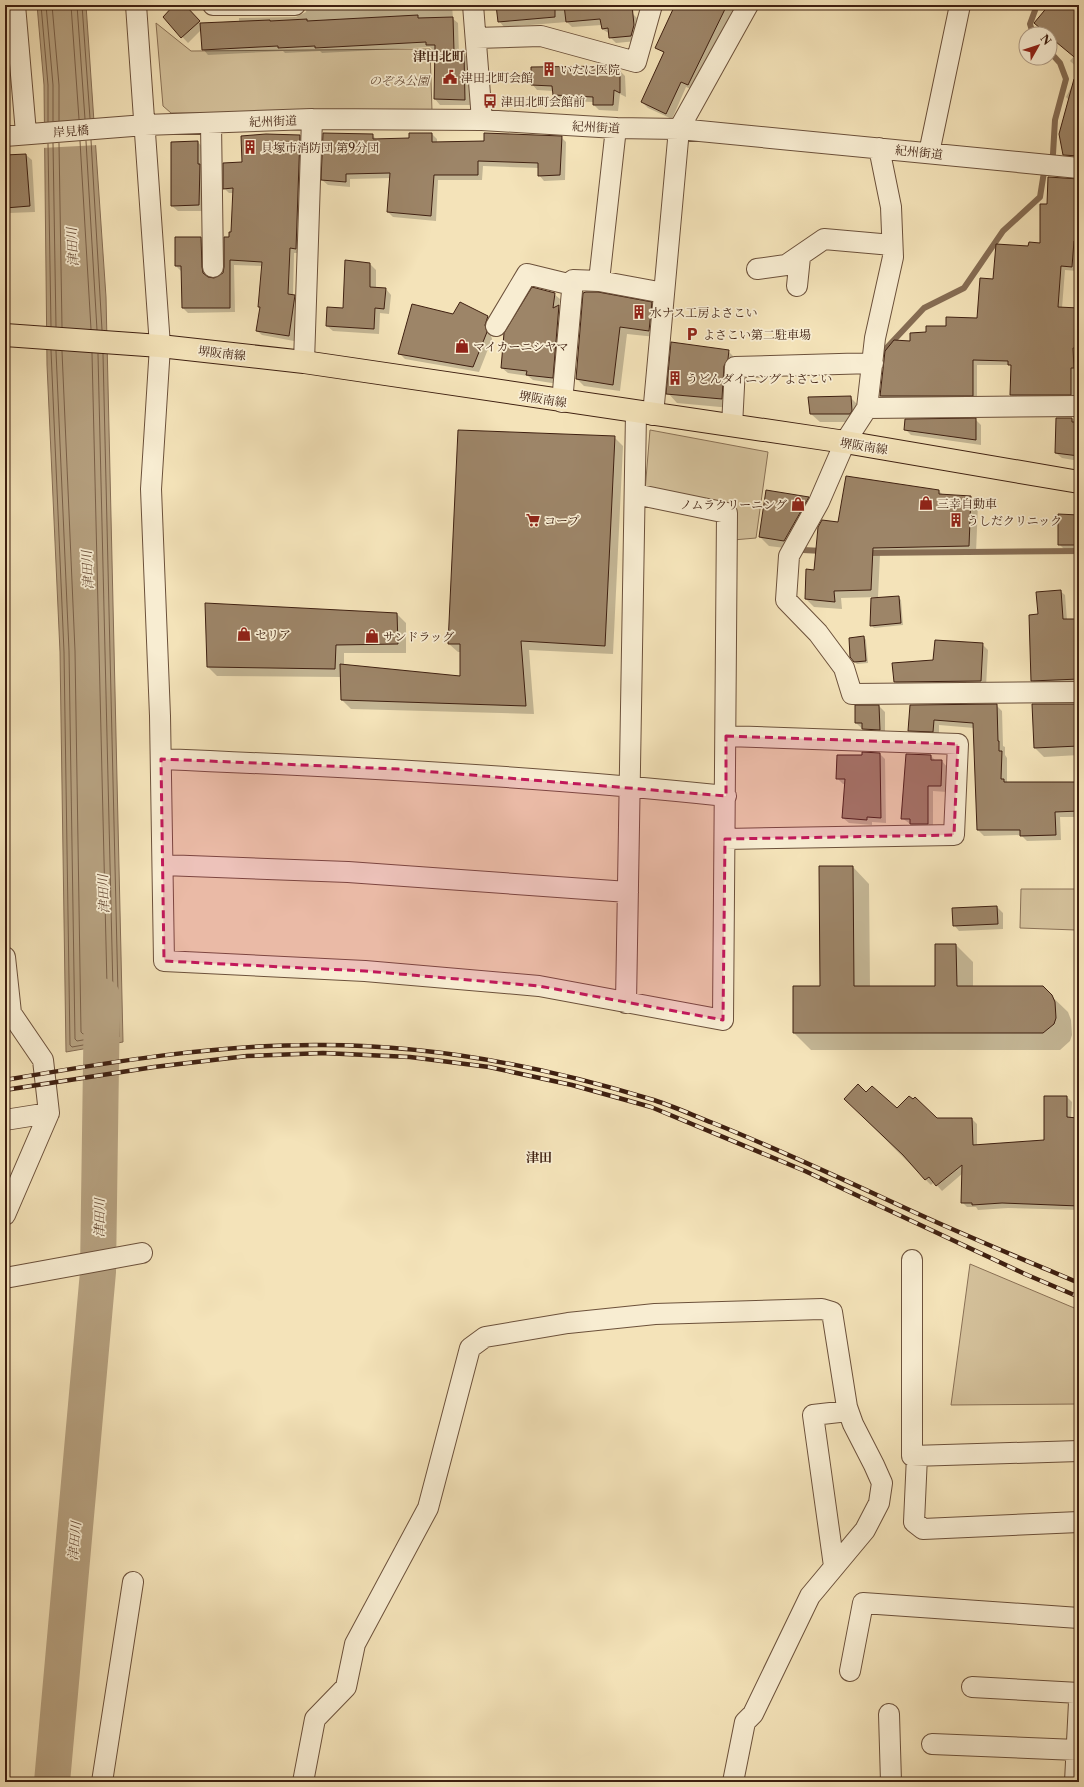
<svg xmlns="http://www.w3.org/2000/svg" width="1084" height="1787" font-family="'Libre Caslon Text','Noto Serif JP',serif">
  <rect width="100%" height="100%" fill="#f4e3b9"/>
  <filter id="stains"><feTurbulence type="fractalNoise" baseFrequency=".005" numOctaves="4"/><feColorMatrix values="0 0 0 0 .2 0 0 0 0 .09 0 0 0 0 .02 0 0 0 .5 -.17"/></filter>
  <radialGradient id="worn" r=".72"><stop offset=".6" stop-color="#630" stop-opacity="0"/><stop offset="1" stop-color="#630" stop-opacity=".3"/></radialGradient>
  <path fill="#d5c29c" stroke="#8a7156" d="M156 23 191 51 430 49 432 111 171 113 163 106Z
    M650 430 768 452 756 538 733 540 731 507 645 491Z
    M1021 889H1076V930L1020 928Z
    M970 1264 1079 1310V1404L951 1405Z"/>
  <path fill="#b6a180" stroke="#866d54" d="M37 5H86L106 297 123 1042 66 1052 60 652 47 365 44 85Z"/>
  <path fill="#f4e3b9" d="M96 120 98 145 42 148V123Z"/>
  <path fill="#0003" d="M175 5H183L201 24 239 21V18L296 17 306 12 307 5H452L453 19 458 23 459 54H464L469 60 471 105H440L435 99 436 50H433L430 47 322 53 320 51 285 53 283 51 208 55 203 49 202 29 188 43 164 17Z
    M497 5H630L633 14 638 19 637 41 616 43 610 37V34L602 29V25L572 27 567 22 504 27 499 21Z
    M667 5H735L693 90 686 87 672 119 648 108 642 102 665 54 657 47 674 11Z
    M1052 5H1079V69L1070 61 1074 56 1050 36V34H1047Z
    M620 71 625 76 626 97 620 94 618 111 599 110 594 105V102L559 101 554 95 553 91 537 90 532 84Z
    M1079 73V161L1069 159 1064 154 1069 100 1066 97Z
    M432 134 437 139V143L561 137 566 142 565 180 544 181 539 175V168L483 166 482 180H438L436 221 393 217 388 212 391 178 350 179V187L328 185 322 180 372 135 377 140 410 139Z
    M300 136 304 141 301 253H294L293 296 299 301 294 341 262 335 257 331 261 309 259 307 262 266 234 265 235 312 188 313 183 308 181 271 176 266 201 238 206 243 207 278 213 279 224 273 230 238 234 193H229L224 188 243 163Z
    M198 142 203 148 205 211H178L172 206Z
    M26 155 32 160 35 212 9 213 5 209V156Z
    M1079 180V261H1077V271L1065 270 1062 308 1079 309V372L1075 373 1076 399 1016 400 1011 395 1012 367 1010 365H977V400L886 401 881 396 886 351 911 342 927 333 978 319 994 280 1029 247 1041 244 1048 205Z
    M370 264 376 270V288L386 289 391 295 389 314 380 313 379 334 333 331 327 326 344 309Z
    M554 294 560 299 559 307 564 312 558 384 533 380 528 376 508 373 502 368Z
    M584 294 651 303 658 310 656 337 627 334 620 391 584 386 577 379Z
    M460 304 488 317 493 323 490 332 492 339 479 372 405 359 400 354 454 316Z
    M728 351 738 361 731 408 677 403 668 393Z
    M850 397 859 406 858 422H820L811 414Z
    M975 419 981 425V445L911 435 905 429Z
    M1057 419H1079V461L1062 458 1056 453Z
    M614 437 623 446 613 654 529 650 534 714 351 709 342 700V677L217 676 208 667 206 604 397 614 406 623V653H344V666L461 677V652H458L449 644Z
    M939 491 943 495 970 497 978 504 976 553 880 555 878 597 841 598 842 609 814 607 806 599 815 571 839 523Z
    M808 498 817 506 793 549 769 546 760 537Z
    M1079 516V551H1066L1059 544Z
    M1060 591 1065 595 1067 620H1079V684L1036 685 1032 680 1039 615Z
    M899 598 901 600 903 625 874 628 872 626Z
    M864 637 866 640 868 663 857 664 854 661Z
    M982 644 988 650 986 687H900L895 682 934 661Z
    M996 705 1002 711 1003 746 1005 747V755L1007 758V783H1079V817H1060L1061 840 1027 841 1021 835 984 836 978 830 974 728 939 725V737L914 736 909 730 911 706Z
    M1033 705H1076L1079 707V755L1044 757 1035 748Z
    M879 706 885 712V735L868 734 856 723Z
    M880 754 885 759 886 823 872 822V825L849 823 843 818 846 784H843L837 778 863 756Z
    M931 756 936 761H942L947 767V792L933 791V829H917L902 818Z
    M853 867 869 884 870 987H936L956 945 973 962V987H1042L1068 1012 1071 1020 1072 1035 1070 1041 1060 1050H811L794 1033 821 987Z
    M997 907 1003 913V929L959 931 954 925Z
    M866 1093 897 1110 937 1119H972L977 1124V1145L1045 1141 1067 1097 1072 1102 1071 1118 1077 1119 1079 1121V1210L1008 1208 978 1210 976 1207H967L962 1202 963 1173 942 1191 934 1182 931 1185 845 1099Z"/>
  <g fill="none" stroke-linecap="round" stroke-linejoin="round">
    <path stroke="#7a6048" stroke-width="1" d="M41 5 48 85V122
      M46 5 53 85V121
      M52 5 59 85V121
      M71 5 79 119
      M77 5 85 119
      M82 5 90 118
      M91 140 102 330
      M80 141 91 329
      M86 141 97 330
      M53 143 56 327
      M59 143 62 327
      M48 144 51 326
      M51 350 64 652 70 1045 72 1047 117 1039 119 1037 103 354
      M56 351 69 651 75 1039 77 1041 112 1035 114 1033 98 354
      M62 351 75 651 81 1032 83 1034 106 1030 108 1028 92 353"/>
    <path stroke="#866d54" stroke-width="6" d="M1033 34 1030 24 1037 5
      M1050 52 1060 63 1066 79 1055 120 1053 154
      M879 356 924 308 964 288 1003 231 1040 197 1044 172
      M803 550 823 551
      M865 553 1079 551"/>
    <path stroke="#b6a180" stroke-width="36" d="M52 1782 98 1272 102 996"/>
  </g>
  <path fill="#9d8568" stroke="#3f2011" d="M174 5H185L200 21 181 38 163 17Z
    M496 5H555V17L498 22Z
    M564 5H632L634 25 631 36 609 38 608 28 602 29 600 19 566 22Z
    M675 5H727L688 85 681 82 666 114 641 102 664 52 655 48Z
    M1049 5H1079V61L1050 37V34H1047L1034 23Z
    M418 15V18L453 17 454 51H457V53H464L465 100 434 99 435 45H426V42L315 48V46L278 48V46L202 50 200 23 270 20V21L307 19V21Z
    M608 66 620 70V93L614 90 613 105H593V97L553 95 552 86 531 85V67Z
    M1074 79 1079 80V156L1063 155 1059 134Z
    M323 133 373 134V139L409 138V133H432V142L484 141V133L562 136 560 175 538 176V163L478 161V175H434L431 216 387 212 390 173 346 174V182L321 180Z
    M266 134 300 135 296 249 290 248 288 294 295 295 289 336 256 331 260 307H258L262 262 230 260V308H182L181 266H175V237H201L202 267 203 273 208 277 214 278 223 273 224 267V237H229V232H231L233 188 223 189V163L242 162 241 136Z
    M198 141V164H200L199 205 171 206V142Z
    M26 154 30 206 5 208V155Z
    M1048 177 1079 179V241H1074L1072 267 1061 266 1058 307 1079 308V348H1073L1074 368H1071V395H1010L1011 365H1008V361L973 360V396H880L885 351 894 340 910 341V333L926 332V326H946V317L977 318 980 278 993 279 996 244 1028 246 1029 242 1040 243V204H1047Z
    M345 260 370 263V287L386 288 384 309 375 308 374 329 326 326 327 307 343 308Z
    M532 287 555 293 553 308 559 305 553 378 526 375 527 371 501 368 504 333Z
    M586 292H598L652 302 649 331 620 327 613 385 576 379 583 293Z
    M460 302 488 316 485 325 487 332 473 367 398 354 412 304 453 314Z
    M671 342 729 350 728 359 724 366 722 399 666 394Z
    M851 396 852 411 850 414H810L808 397Z
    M976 418V440L904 430 905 419Z
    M1056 418H1072V422H1079V456L1055 453Z
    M458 430 615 436 605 646 521 641 526 706 341 700 340 664 460 676V644H448Z
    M846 476 939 490V494L971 496 969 546 873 548 871 590 834 591 835 602 805 599 806 569 814 570 818 527 822 520 838 522Z
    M766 490 809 497 784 541 759 537Z
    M1058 514 1079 515V545H1058Z
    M1061 590 1063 619H1079V679L1031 681 1029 615 1038 614 1036 592Z
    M899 596 901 623 870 626 871 598Z
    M205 603 397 613 398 644 336 645 335 669 207 667Z
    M864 636 866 661 854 662 850 657 849 638Z
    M935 640 983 643 981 681 894 682 892 663 933 660Z
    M997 704 998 741H999V751H1002L1001 779H1004V782H1079V811L1055 812 1056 835 1020 836V830H977L973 723 934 720 933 732 908 731 910 705Z
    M1032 704H1076L1079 746 1034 748Z
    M855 705H879L880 730 862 729V723H855Z
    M862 752 880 753 881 818 867 817V820L842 818 845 779H836L837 755H862Z
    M906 754 931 755V760H942L941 786H928V824H910V819H901Z
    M819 866H853L854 986H935V944H956L957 986H1043L1052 995 1055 1002 1056 1018 1054 1024 1043 1033H793V986H820Z
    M997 906 998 924 953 926 952 908Z
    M858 1084 866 1092 872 1086 897 1108 909 1096 913 1099 915 1097 937 1118H972L973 1145 1044 1140V1096H1067V1117L1077 1118 1079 1206 1002 1203 972 1205V1203H961L962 1165 936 1186 929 1177 925 1180 903 1155 844 1099Z"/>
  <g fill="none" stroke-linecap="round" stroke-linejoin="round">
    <defs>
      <path id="minor" d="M15 5 26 133
        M136 5 160 346 151 489 160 716 164 961 365 971 539 986 723 1020 727 513 635 494
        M213 5H295
        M473 5 482 120
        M476 38 541 36 636 62 652 5
        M211 123 213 267
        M5 136 145 125 312 119 482 120 616 128 679 129 1079 168
        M879 148 891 207 893 257 875 338 867 408 845 442 819 502 789 556 786 600 818 633 844 668 852 694 1079 692
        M929 153 960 5
        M757 269 786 265 824 239 892 245
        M599 281 616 128
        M797 286 800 257
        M496 326 527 274 572 285
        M304 362 312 119
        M562 402 573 280 599 281 664 293
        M867 408 1079 406
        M653 415 679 129 748 5
        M732 426 735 367 873 363
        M161 759C349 767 538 776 726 796
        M725 839 954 835 958 744 726 736
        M163 865 348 872 628 892
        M5 957 11 1013 43 1060 49 1113 5 1215
        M626 1003 636 413
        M5 1120 49 1113
        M912 1260V1456L1079 1451
        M5 1278 142 1253
        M917 1456 914 1522 923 1529 1079 1522
        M834 1566 813 1415 848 1411
        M850 1671 863 1603 1079 1618
        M972 1687 1079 1693
        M889 1714 891 1782
        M932 1744 1077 1750
        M102 1782 133 1582
        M303 1782 315 1719 346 1687 355 1644 428 1508 470 1348 485 1337 568 1323 655 1314 822 1309 832 1312 847 1407 853 1424 874 1465 882 1483 879 1503 865 1530 810 1596 753 1714 745 1722 733 1782
        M1075 1782 1079 1702"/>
      <path id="major" d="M5 335 160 346 304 362 845 442 1079 482"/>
    </defs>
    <use href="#minor" stroke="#6c513b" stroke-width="22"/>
    <use href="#major" stroke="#3f2011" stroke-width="24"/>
    <use href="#minor" stroke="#f8edd2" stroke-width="20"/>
    <use href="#major" stroke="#f4e3b9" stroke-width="22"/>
    <defs>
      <path id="rail" d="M5 1080C110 1062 217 1044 323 1045 434 1045 545 1067 650 1099 671 1105 692 1115 713 1123 778 1149 840 1178 903 1207 961 1234 1020 1258 1079 1283
        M5 1090 154 1067 247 1056 323 1053 410 1057 489 1067 572 1085 651 1107 805 1171 1025 1274 1079 1297"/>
    </defs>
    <use href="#rail" stroke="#3f2011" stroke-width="4.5"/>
    <use href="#rail" stroke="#f8edd2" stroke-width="3" stroke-dasharray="9" stroke-linecap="butt"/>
  </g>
  <path fill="#c2185b" fill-opacity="0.2" stroke="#c2185b" stroke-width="3" stroke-dasharray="8 5" stroke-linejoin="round" d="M726 736 958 744 954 835 725 839 723 1020 539 986 365 971 164 961 161 759 398 769 726 796Z"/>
  <defs>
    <symbol id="building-bare" viewBox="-9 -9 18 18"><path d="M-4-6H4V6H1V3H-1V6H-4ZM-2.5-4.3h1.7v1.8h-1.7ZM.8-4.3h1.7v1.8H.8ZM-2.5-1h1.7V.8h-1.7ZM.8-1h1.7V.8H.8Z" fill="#8f2418" stroke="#f8edd2" stroke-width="2.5" paint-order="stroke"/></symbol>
    <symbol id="civic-bare" viewBox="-9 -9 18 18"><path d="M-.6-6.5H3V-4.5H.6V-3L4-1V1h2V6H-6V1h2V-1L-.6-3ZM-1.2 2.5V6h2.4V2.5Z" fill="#8f2418" stroke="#f8edd2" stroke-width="2.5" paint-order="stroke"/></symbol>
    <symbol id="bus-bare" viewBox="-9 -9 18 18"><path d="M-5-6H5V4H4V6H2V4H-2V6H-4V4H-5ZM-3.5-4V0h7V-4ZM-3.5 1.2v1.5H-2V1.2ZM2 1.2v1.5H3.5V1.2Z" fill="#8f2418" stroke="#f8edd2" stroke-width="2.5" paint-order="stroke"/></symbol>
    <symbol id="parking-bare" viewBox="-9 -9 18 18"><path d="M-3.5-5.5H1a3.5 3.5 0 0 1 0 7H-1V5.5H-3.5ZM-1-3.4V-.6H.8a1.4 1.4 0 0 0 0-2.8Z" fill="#8f2418" stroke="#f8edd2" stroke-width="2.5" paint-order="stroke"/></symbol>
    <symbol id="shop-bare" viewBox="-9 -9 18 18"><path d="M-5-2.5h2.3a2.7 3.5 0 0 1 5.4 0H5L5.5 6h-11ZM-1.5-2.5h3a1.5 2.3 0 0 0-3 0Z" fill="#8f2418" stroke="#f8edd2" stroke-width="2.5" paint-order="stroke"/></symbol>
    <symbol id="supermarket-bare" viewBox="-9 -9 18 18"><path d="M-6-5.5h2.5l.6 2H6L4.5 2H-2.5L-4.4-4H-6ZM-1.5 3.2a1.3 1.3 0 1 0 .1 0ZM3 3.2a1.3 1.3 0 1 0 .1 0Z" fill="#8f2418" stroke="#f8edd2" stroke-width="2.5" paint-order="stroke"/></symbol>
  </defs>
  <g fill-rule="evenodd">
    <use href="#building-bare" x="539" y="59" width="20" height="20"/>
    <use href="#civic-bare" x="440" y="67" width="20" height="20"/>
    <use href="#bus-bare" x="480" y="91" width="20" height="20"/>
    <use href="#building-bare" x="240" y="137" width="20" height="20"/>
    <use href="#building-bare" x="629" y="302" width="20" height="20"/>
    <use href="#parking-bare" x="682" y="324" width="20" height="20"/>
    <use href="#shop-bare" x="452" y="336" width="20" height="20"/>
    <use href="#building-bare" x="665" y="368" width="20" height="20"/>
    <use href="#shop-bare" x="916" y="493" width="20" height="20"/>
    <use href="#shop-bare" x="788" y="494" width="20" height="20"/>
    <use href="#supermarket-bare" x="523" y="510" width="20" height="20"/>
    <use href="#building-bare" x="946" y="510" width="20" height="20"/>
    <use href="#shop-bare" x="234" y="624" width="20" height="20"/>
    <use href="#shop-bare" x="362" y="626" width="20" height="20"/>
  </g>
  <g text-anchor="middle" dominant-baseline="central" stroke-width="3.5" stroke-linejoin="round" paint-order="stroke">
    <g font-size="12" fill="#3f2011" stroke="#f8edd2" text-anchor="start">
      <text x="560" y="69">いたに医院</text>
      <text x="461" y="77">津田北町会館</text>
      <text x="501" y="101">津田北町会館前</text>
      <text x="261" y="147">貝塚市消防団 第9分団</text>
      <text x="650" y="312">水ナス工房よさこい</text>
      <text x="703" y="334">よさこい第二駐車場</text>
      <text x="473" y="346">マイカーニシヤマ</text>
      <text x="686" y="378">うどんダイニング よさこい</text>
      <text x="937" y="503">三幸自動車</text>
      <text x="787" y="504" text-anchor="end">ノムラクリーニング</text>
      <text x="544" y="520">コープ</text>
      <text x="967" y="520">うしだクリニック</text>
      <text x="255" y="634">セリア</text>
      <text x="383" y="636">サンドラッグ</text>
    </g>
    <g font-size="12" font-style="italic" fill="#644834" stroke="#f8edd2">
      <text x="399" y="80">のぞみ公園</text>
    </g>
    <g font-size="12" fill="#3f2011" stroke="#f8edd2">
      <text transform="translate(273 121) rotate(-2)">紀州街道</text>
      <text transform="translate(596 127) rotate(3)">紀州街道</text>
      <text transform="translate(71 131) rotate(-4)">岸見橋</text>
      <text transform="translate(919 152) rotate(6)">紀州街道</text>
      <text transform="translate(222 353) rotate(6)">堺阪南線</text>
      <text transform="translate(543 399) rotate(9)">堺阪南線</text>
      <text transform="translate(864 446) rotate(9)">堺阪南線</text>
    </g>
    <g font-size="13" font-weight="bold" fill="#3f2011" stroke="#f8edd2">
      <text x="439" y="56">津田北町</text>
      <text x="539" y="1157">津田</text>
    </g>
    <g font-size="13" font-style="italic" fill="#694d38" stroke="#f8edd2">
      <text transform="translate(72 247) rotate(-93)">津田川</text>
      <text transform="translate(87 570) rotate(-93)">津田川</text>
      <text transform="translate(103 894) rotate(-92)">津田川</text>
      <text transform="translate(99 1218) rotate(-89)">津田川</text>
      <text transform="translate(74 1541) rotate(-85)">津田川</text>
    </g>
  </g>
  <rect width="1084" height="1787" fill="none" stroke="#f4e3b9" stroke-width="20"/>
  <rect x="6" y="6" width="1072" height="1775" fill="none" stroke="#3f2011" stroke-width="2"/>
  <rect x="10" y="10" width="1064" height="1767" fill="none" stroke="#3f2011"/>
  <g transform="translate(1038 46) rotate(51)"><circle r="19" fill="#f8edd2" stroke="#ae9b85"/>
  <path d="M0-3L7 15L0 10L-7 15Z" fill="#8f2418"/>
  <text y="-6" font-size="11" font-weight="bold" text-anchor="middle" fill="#3f2011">N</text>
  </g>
  <rect width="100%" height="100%" filter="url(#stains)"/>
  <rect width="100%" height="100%" fill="url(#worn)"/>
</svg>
